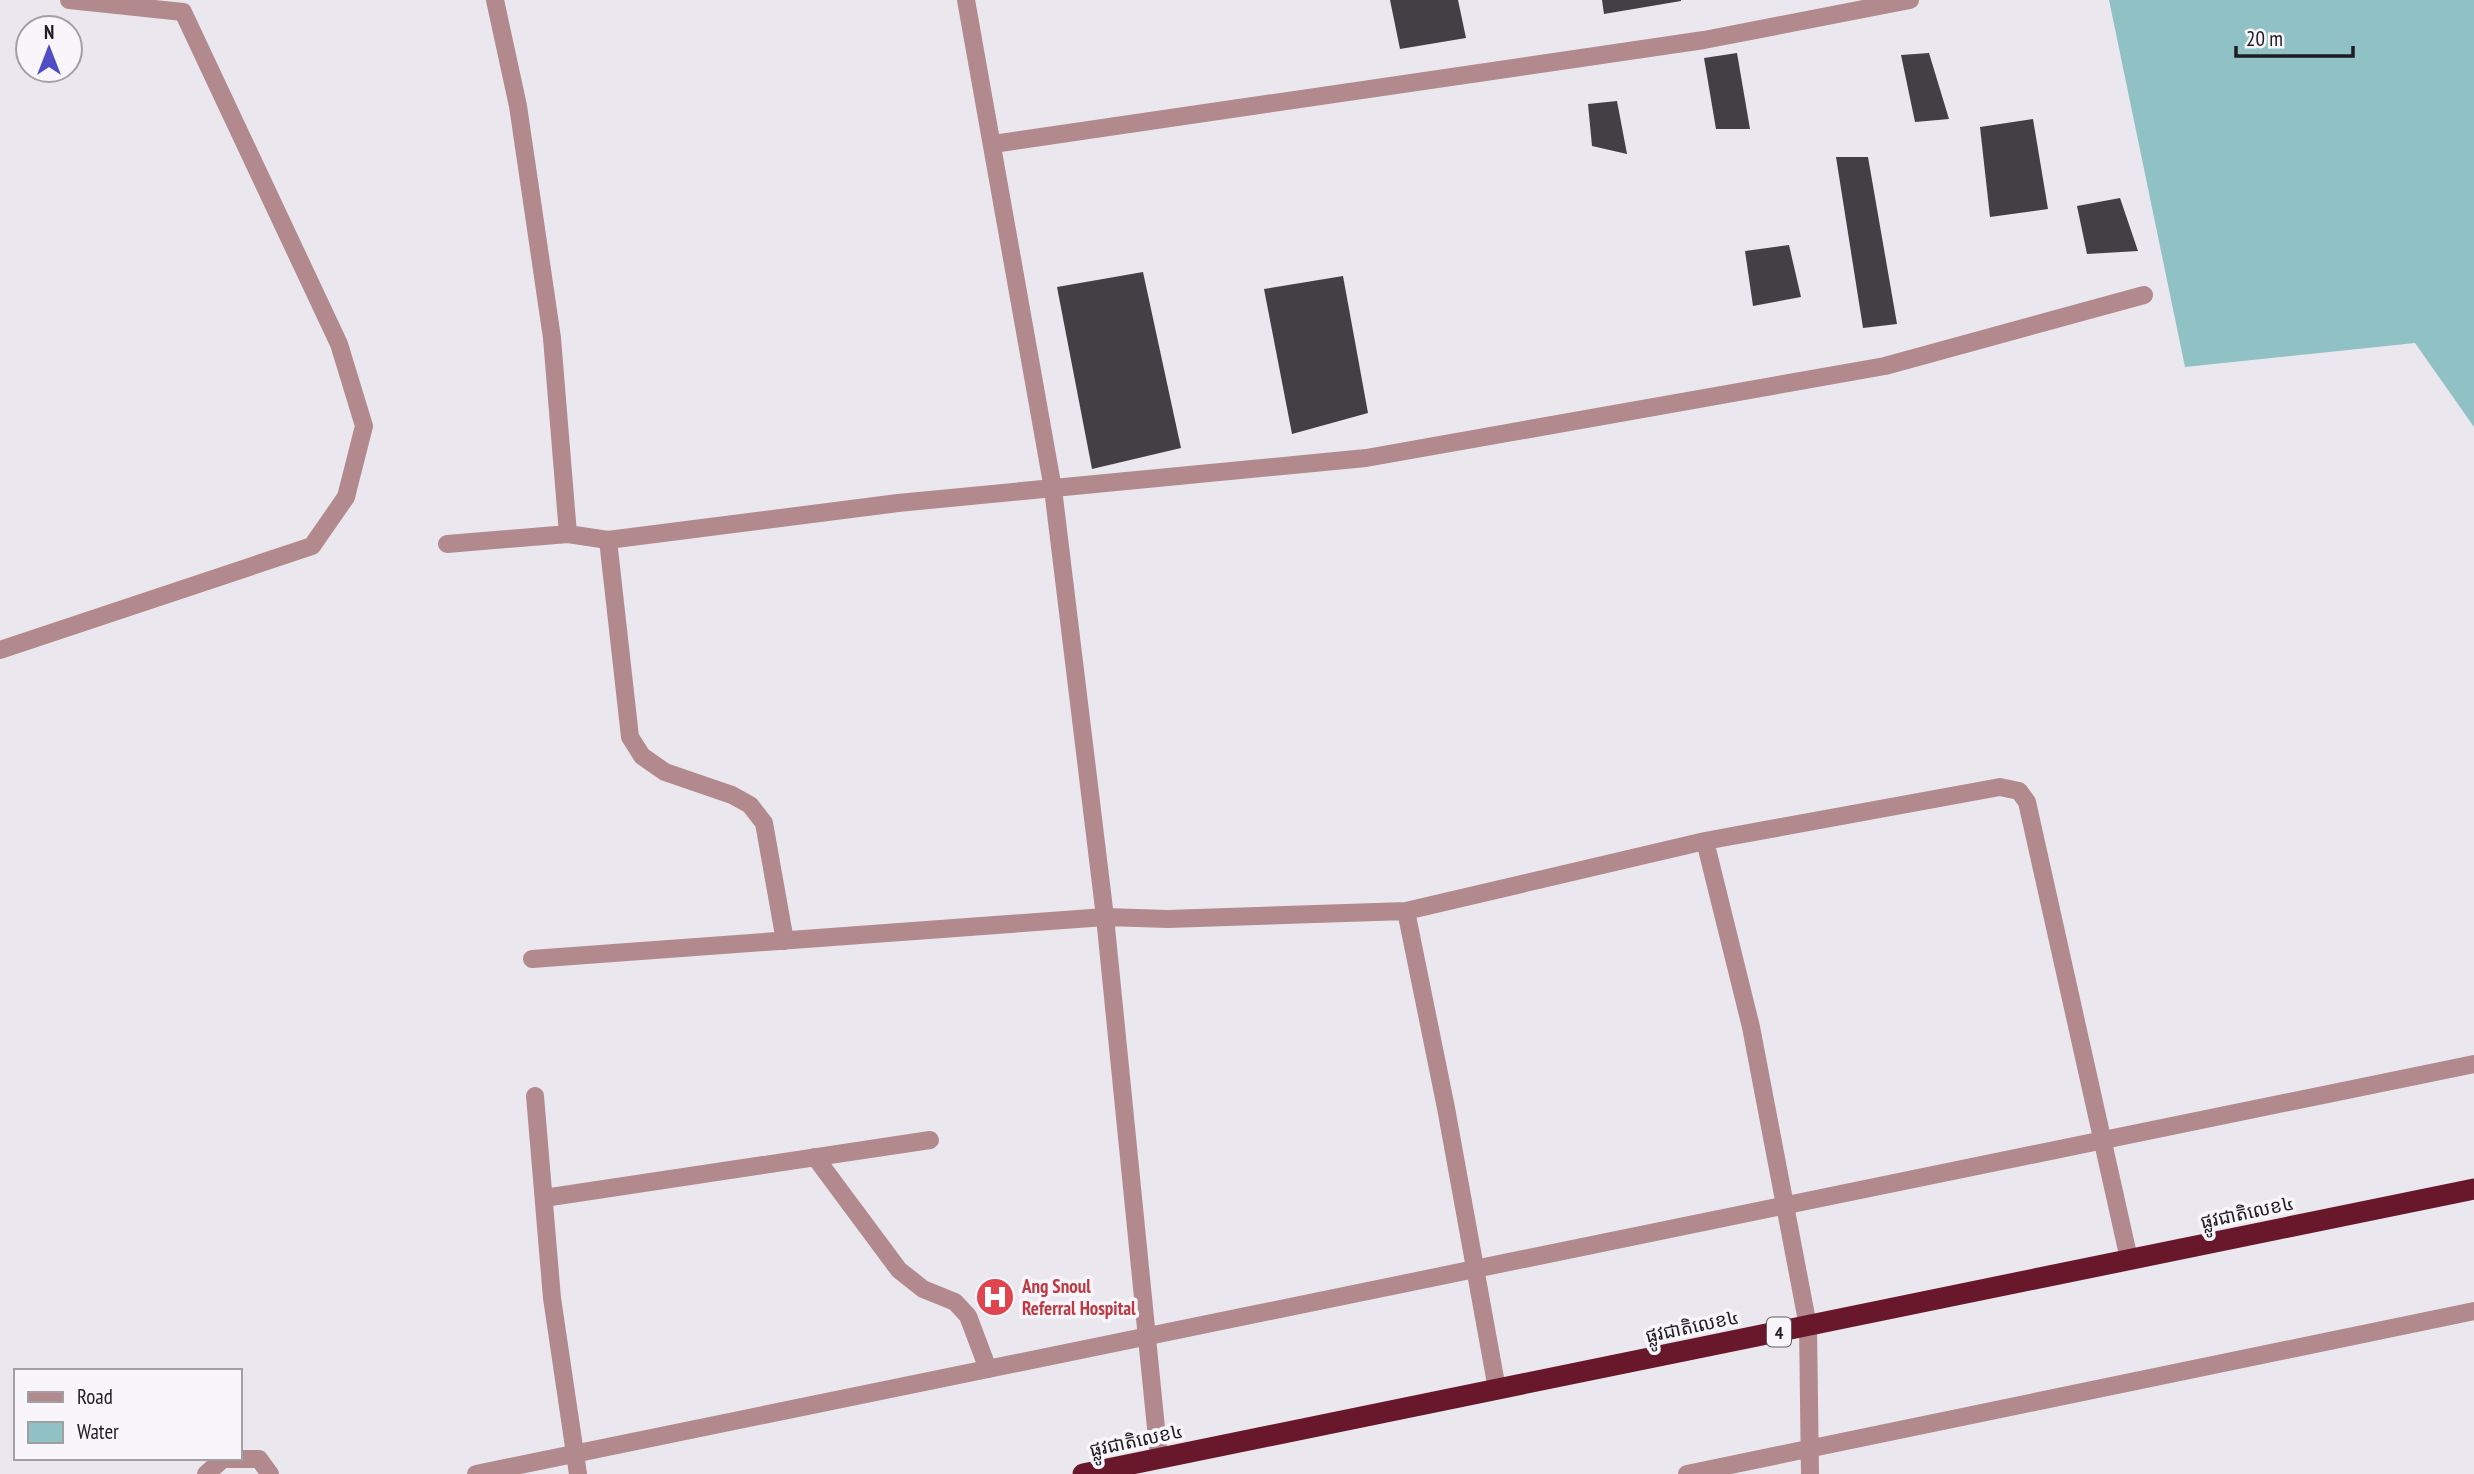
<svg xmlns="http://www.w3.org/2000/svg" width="2474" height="1474" font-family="'PT Sans Narrow','Noto Sans Khmer',sans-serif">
  <rect width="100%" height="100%" fill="#eae8ee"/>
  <path fill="#90c2c5" d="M2109 0H2474V427L2415 343 2185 367Z"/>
  <path fill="#434045" d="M1390 0H1458L1466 38 1400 49Z
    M1602 0H1681V1L1604 14Z
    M1737 53 1750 129H1716L1704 58Z
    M1929 53 1949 119 1915 122 1901 55Z
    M1617 101 1627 154 1592 146 1588 104Z
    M2033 119 2048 209 1990 217 1980 127Z
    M1836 157H1868L1897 324 1863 328Z
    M2120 198 2138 251 2087 254 2077 206Z
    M1789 245 1801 297 1753 306 1745 251Z
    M1143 272 1181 448 1092 469 1057 287Z
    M1343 276 1368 413 1292 434 1264 289Z"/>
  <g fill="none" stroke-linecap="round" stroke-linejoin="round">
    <path stroke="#b2898d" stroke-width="18" d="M815 1157 899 1270 923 1289 955 1302 968 1316 988 1369
      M1808 1326 1810 1474
      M206 1474 223 1459H259L270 1474
      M476 1474 2474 1064
      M1687 1474 2474 1311"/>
    <path stroke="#b2898d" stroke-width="18" d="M495 0 518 106 552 338 568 534
      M966 0 1053 489 1105 917 1159 1458
      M993 144 1704 40 1910 0
      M608 540 630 737 642 756 665 772 732 795 750 805 764 823 785 941
      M447 544 568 534 608 540 898 503 1366 458 1885 366 2144 295
      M0 650 312 546 346 497 364 426 339 344 183 12 69 0
      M1705 841 1751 1027 1808 1326
      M1406 911 1446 1108 1497 1389
      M532 959 1105 917 1168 919 1406 911 1705 841 2000 787 2019 791 2027 802 2129 1259
      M535 1096 552 1298 578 1474
      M544 1198 930 1140"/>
    <path stroke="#68182a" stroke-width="21" d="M1083 1474 2474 1189"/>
  </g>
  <defs>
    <symbol id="hospital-disc" viewBox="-11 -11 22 22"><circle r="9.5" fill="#e0444e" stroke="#f8f5fb"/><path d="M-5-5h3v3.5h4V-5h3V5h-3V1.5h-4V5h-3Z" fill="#fff"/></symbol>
  </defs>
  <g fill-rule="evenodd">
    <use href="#hospital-disc" x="973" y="1275" width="44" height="44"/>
  </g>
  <g text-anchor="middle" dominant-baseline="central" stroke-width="7" stroke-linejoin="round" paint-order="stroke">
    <rect fill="#f8f5fb" stroke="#5f5e62" stroke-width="2" x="1767" y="1317.5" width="24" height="29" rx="5"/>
    <g font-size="18" font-weight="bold" fill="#1e1d20">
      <text x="1779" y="1332">4</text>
    </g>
    <g font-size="19" fill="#1e1d20" stroke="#f8f5fb">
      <text transform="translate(2247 1212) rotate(-12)">ផ្លូវជាតិលេខ៤</text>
      <text transform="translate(1692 1326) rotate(-12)">ផ្លូវជាតិលេខ៤</text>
      <text transform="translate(1136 1440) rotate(-12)">ផ្លូវជាតិលេខ៤</text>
    </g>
    <g font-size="19" font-weight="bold" fill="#be3a42" stroke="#f8f5fb" text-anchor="start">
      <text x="1022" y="1286">Ang Snoul<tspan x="1022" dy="22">Referral Hospital</tspan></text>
    </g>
  </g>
  <rect x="14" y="1369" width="228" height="91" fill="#f8f5fb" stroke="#a19fa3" stroke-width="2"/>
  <rect x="28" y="1392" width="35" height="10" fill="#b2898d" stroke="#a19fa3" stroke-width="2"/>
  <text x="77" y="1404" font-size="21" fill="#1e1d20">Road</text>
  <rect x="28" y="1422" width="35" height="21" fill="#90c2c5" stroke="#a19fa3" stroke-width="2"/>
  <text x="77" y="1439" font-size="21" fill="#1e1d20">Water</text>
  <g transform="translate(49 49)"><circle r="33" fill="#f8f5fb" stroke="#a19fa3" stroke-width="2"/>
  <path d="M0-5L12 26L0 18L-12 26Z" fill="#4e4dc4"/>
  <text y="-10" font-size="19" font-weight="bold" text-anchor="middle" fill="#1e1d20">N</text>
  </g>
  <path d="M2236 46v10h117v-10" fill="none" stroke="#1e1d20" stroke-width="3.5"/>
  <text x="2246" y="46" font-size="21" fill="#1e1d20" stroke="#f8f5fb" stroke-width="5" paint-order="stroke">20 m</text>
</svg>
